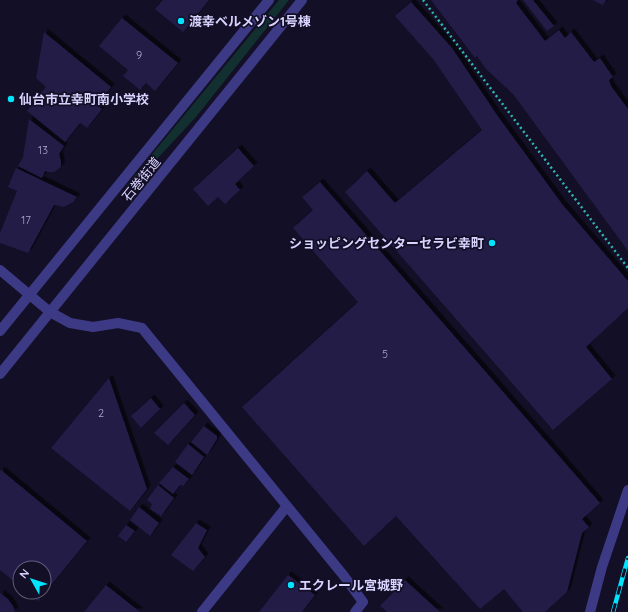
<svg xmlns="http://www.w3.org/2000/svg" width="628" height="612" font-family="Quicksand,'Noto Sans JP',sans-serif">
  <defs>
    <filter id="shadow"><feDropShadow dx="3.5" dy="-3.5" stdDeviation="0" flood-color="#0009"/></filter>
  </defs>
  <rect width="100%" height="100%" fill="#130f26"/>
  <path fill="#12302f" d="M279 0H289L196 117 129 189 126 186Z"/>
  <path fill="#241b47" filter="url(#shadow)" d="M163 0H209L183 32 155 9Z
    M431 0H518L516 3 545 41 559 30 565 38 571 32 594 62 600 58 613 77 609 80 611 86 628 109V251L513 94 486 69 477 56 475 58Z
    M523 0H533L554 26 547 31Z
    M593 0H606L603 5Z
    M411 2 452 48 497 115 562 204 628 281V308L586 347 612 379 553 430 345 192 367 171 395 203 482 130 433 59 395 16Z
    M122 18 178 63 155 91 146 83 140 90 123 76 128 70 99 46Z
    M44 32 111 87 97 105 102 109 87 128 80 123 65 142 27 111 46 87 36 78Z
    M29 119 64 146 59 154 61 161V167L54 172H48L45 171 42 178 18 166 23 157Z
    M238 148 254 166 235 184 240 190 225 204 218 197 208 206 193 189Z
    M16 168 77 197 73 202 64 207 54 205 28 253 0 243V233L17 191 8 187Z
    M320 182 600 503 582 519 589 527 582 533 567 592 545 612H523L504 589 480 609 396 516 364 546 242 407 358 302 293 228 313 210 302 197Z
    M109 378 147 489 130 511 51 448Z
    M151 398 160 409 141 428 131 416Z
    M184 403 195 415 168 445 154 433Z
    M204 426 217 436V439L207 455 191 442Z
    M188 444 204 457 192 475 175 462Z
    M173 467 189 479 183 486 180 485 173 494 159 483Z
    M1 470 87 541 38 601 27 592H44V568H20V586L0 570V471Z
    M158 485 174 498 161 516 150 509 152 504 147 500Z
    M139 507 159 523 150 536 130 520Z
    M196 523 207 530 198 548 205 557 193 571 171 555Z
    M126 525 135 531 126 542 118 536Z
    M288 575 315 595 302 612H259Z
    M405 580 440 612H387L380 606Z
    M106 585 140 612H84Z
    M0 593 8 599 13 606 15 612H0Z"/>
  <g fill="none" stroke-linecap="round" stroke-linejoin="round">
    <path stroke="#2fb8b0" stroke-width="2.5" stroke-dasharray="2 3" stroke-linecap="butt" d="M423 0 628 268"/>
    <path stroke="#3d3a85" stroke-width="10" d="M0 270 50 312 70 323 93 327 118 323 142 328 344 576 363 602 355 612
      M0 331 269 0
      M0 374 302 0
      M202 612 287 506
      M590 612 602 567 628 490"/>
    <defs>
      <path id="rail" d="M613 612 628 558"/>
    </defs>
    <use href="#rail" stroke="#00e5ff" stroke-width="4.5"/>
    <use href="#rail" stroke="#130f26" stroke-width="3" stroke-dasharray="9" stroke-linecap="butt"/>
  </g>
  <g fill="#00e5ff" stroke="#130f26" stroke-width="1.5">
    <circle cx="181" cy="21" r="4"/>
    <circle cx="11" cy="99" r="4"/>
    <circle cx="492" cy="243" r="4"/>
    <circle cx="291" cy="585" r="4"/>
  </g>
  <g text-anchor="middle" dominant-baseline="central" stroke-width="3.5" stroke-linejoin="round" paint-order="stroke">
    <g font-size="11" fill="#aca6d1">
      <text x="139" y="55">9</text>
      <text x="43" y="150">13</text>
      <text x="26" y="220">17</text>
      <text x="385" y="354">5</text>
      <text x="101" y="413">2</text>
    </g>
    <g font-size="13" font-weight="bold" fill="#d9d4ff" stroke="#130f26" text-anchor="start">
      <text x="189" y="21">渡幸ベルメゾン1号棟</text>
      <text x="19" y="99">仙台市立幸町南小学校</text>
      <text x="484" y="243" text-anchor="end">ショッピングセンターセラビ幸町</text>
      <text x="299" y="585">エクレール宮城野</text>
    </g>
    <g font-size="13" fill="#d9d4ff" stroke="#130f26">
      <text transform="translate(141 179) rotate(-51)">石巻街道</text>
    </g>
  </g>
  <g transform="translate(32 580) rotate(309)"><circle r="19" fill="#130f26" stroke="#625e7d"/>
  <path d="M0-3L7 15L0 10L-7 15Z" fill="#00e5ff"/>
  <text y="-6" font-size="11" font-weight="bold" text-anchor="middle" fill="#d9d4ff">N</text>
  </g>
</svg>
